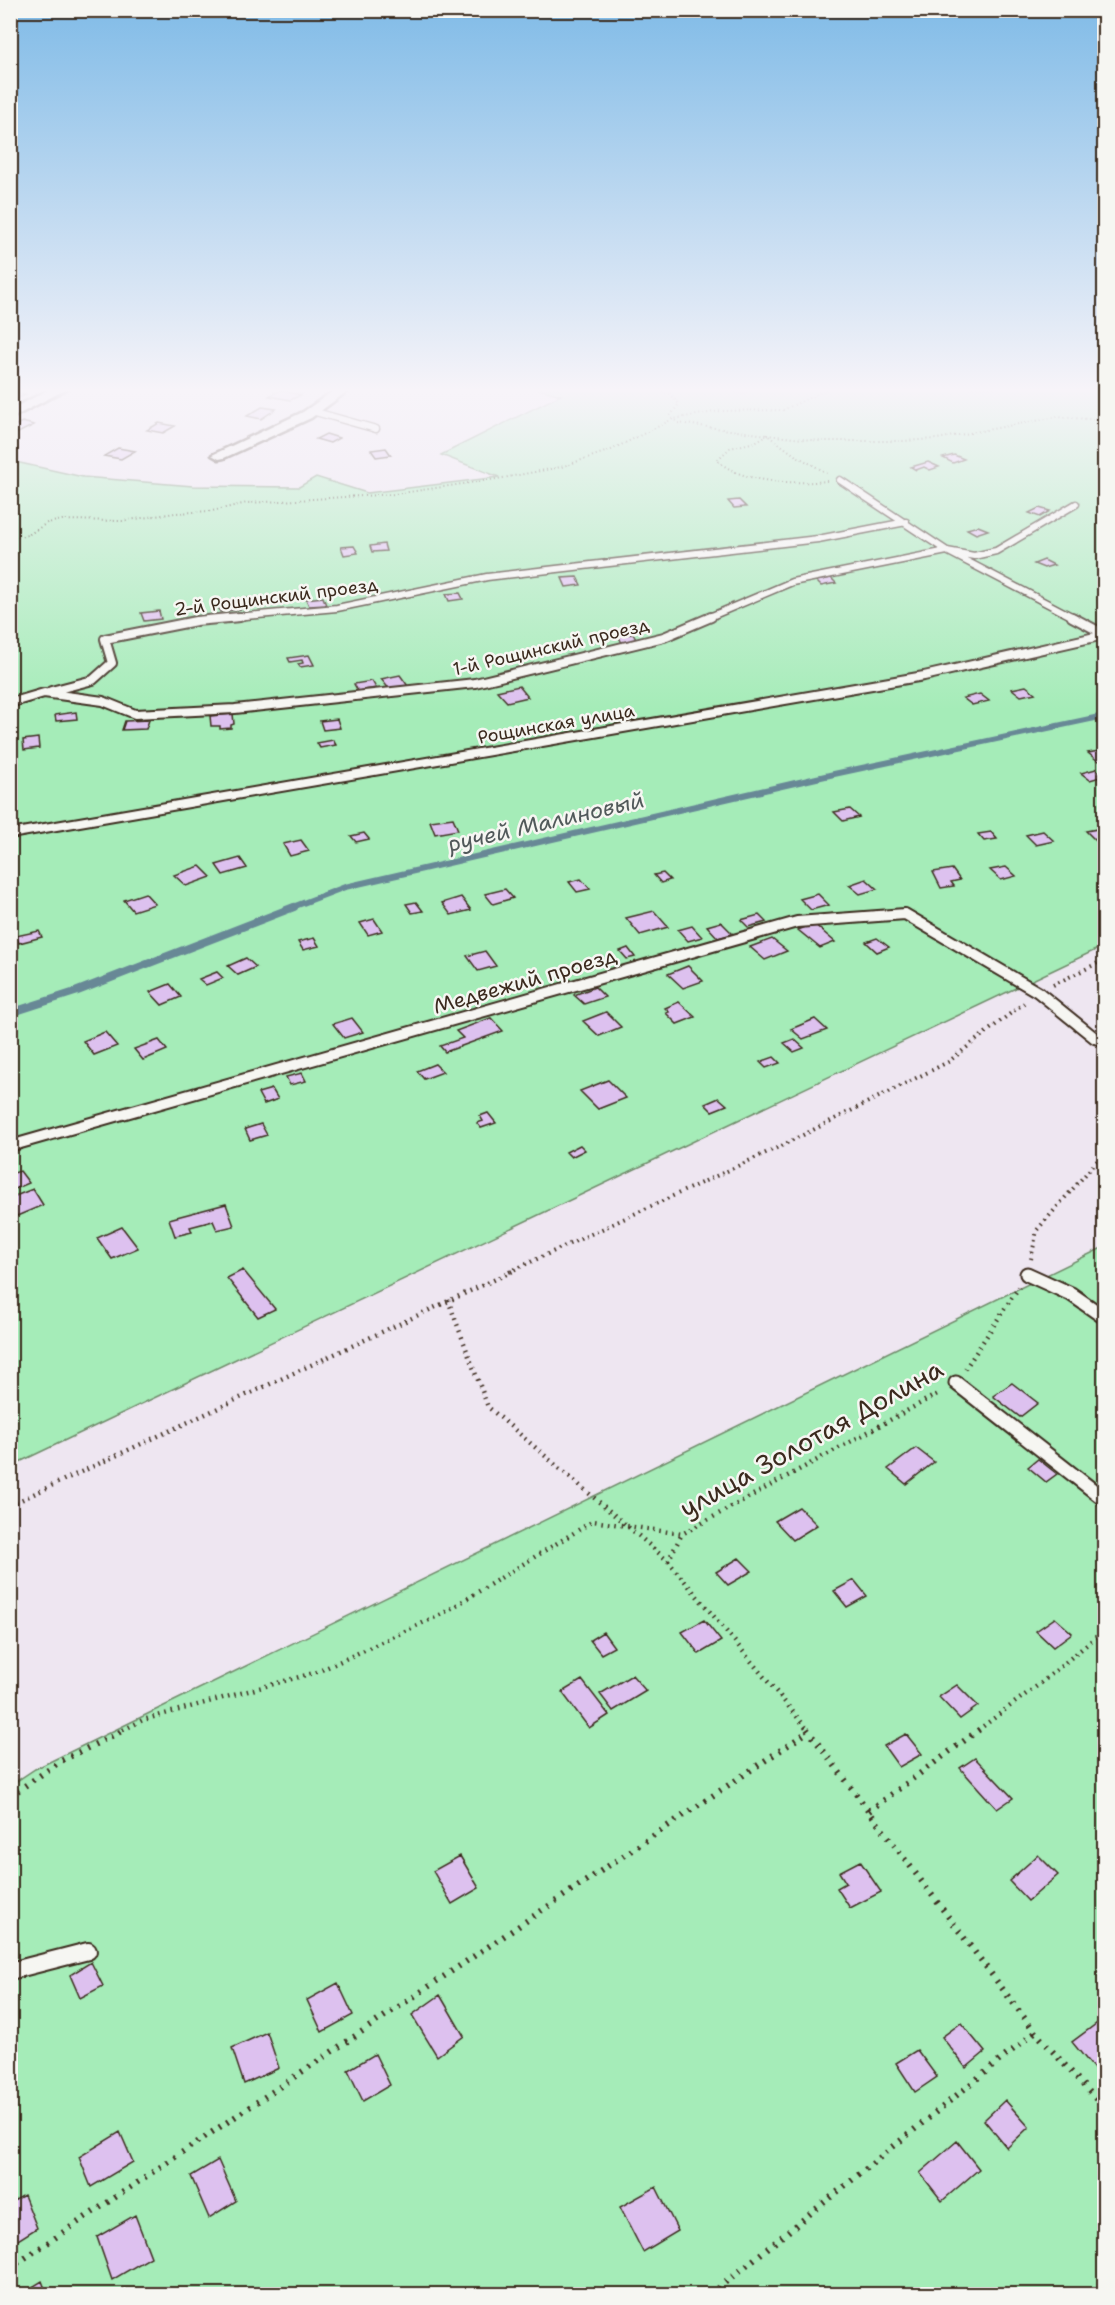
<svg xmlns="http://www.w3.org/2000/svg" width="1115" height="2305" font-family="'Shantell Sans',sans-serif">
  <rect width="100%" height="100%" fill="#eee6f1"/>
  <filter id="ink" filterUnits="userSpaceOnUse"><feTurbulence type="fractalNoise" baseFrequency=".0167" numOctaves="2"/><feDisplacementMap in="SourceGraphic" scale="12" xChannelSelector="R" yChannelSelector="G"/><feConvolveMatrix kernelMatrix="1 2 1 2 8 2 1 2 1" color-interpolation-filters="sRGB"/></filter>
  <g filter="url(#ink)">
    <path fill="#a5ecb8" stroke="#708b6b" stroke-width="1.5" d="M531 387H714L744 394 753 387H1104V946L11 1466V461L83 477 193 486 299 487 316 477 367 493 499 477 441 455 561 395Z
      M1104 1247V2294H11V1785L35 1769Z"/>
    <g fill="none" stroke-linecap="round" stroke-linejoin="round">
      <path stroke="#678896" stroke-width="6" d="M290 908 345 887 834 774 1104 716"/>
      <path stroke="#678896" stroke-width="8" d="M10 1013 75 992 294 907"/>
    </g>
    <path fill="#ddc1ef" stroke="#3b2a1e" stroke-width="1.5" d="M280 390 301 395 290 400 269 396Z
      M10 391 26 394 15 400H10Z
      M262 407 276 409 261 419 247 416Z
      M22 422 34 425 18 433 10 432V428Z
      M159 423 175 426 163 433 147 430Z
      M326 434 339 438 330 443 316 439Z
      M118 448 135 451 121 459 104 456Z
      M386 448 391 455 376 457 371 450Z
      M954 455 964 459 953 463 943 458Z
      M928 462 939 467 930 470 924 467 916 470 911 467Z
      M739 500 746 507 734 508 728 501Z
      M1039 508 1050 511 1040 517 1029 513Z
      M978 526 988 530 976 534 967 529Z
      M384 544 386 551 372 552 370 546Z
      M354 546 358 553 344 555 341 547Z
      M1044 560 1054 565 1044 568 1034 564Z
      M577 577 581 585 566 587 562 578Z
      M831 578 836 583 821 586 816 581Z
      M460 593 463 599 449 601 446 594Z
      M323 597 326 605 309 606 306 599Z
      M248 598 250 605 241 606 242 609 220 612 217 602Z
      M159 611 161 619 144 621 141 613Z
      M633 634 637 641 622 643 618 635Z
      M309 655 314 665 300 667 298 664 303 663 302 660 290 662 288 658Z
      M400 675 408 686 390 690 381 679Z
      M372 681 376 688 358 691 354 684Z
      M519 686 528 697 507 702 497 691Z
      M1026 686 1035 693 1021 696 1012 689Z
      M980 694 989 701 972 705 963 698Z
      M76 712 77 719 56 721 55 715Z
      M233 714 234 724 231 725V728L220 729V726H211L210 716Z
      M337 719 340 728 323 730 320 721Z
      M149 720 146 729 122 730 125 721Z
      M38 738 39 748 24 750 23 740Z
      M333 740 336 745 320 748 317 743Z
      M1099 751 1104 755V759L1098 761 1088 753Z
      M1096 769 1104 776 1090 780 1081 773Z
      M850 809 859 817 843 821 834 812Z
      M453 818 458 830 435 834 430 821Z
      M1103 828 1104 839 1096 841 1086 831Z
      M1043 831 1054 841 1036 845 1026 835Z
      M991 832 997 839 984 841 978 834Z
      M364 833 369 839 356 842 351 836Z
      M301 840 309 851 290 856 283 844Z
      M240 858 247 868 223 875 216 865Z
      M200 866 211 877 186 886 174 875Z
      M1006 867 1016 876 1001 880 990 870Z
      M952 869 960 880 951 882 954 886 941 888 933 872Z
      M663 873 670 880 661 883 654 875Z
      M581 879 590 889 577 892 569 882Z
      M866 879 877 889 860 894 849 885Z
      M505 889 513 898 493 904 485 894Z
      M145 893 155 904 133 911 124 900Z
      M818 894 829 905 811 910 800 899Z
      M461 897 471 910 451 915 442 903Z
      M416 902 423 911 412 913 406 904Z
      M654 911 668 927 640 935 626 918Z
      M759 915 766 922 748 927 741 920Z
      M374 919 382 931 368 935 360 923Z
      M721 922 733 934 718 938 707 926Z
      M814 924 835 942 820 948 798 930Z
      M692 926 702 937 688 941 678 930Z
      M39 931 42 937 19 943 16 936Z
      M314 938 319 946 303 950 298 942Z
      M877 938 889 947 877 952 866 942Z
      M772 939 787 951 765 960 750 947Z
      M628 948 635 957 627 959 620 951Z
      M485 951 496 966 478 971 467 956Z
      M246 958 256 967 238 975 228 966Z
      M688 966 703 981 683 988 668 974Z
      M217 972 223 978 206 985 199 979Z
      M170 984 181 997 162 1005 150 992Z
      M595 987 605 997 584 1004 574 995Z
      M679 1002 695 1017 677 1024 666 1013 669 1012 665 1008Z
      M606 1012 621 1027 599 1036 583 1021Z
      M352 1018 363 1032 344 1038 333 1024Z
      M491 1018 503 1031 445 1052 440 1046 463 1038 456 1031Z
      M815 1019 827 1030 803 1039 791 1029Z
      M105 1032 117 1046 94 1055 83 1041Z
      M794 1039 804 1048 794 1052 784 1043Z
      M159 1040 167 1050 143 1060 134 1049Z
      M774 1057 780 1063 766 1068 760 1062Z
      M435 1064 443 1072 424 1079 417 1071Z
      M302 1073 306 1081 290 1085 286 1077Z
      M608 1080 626 1098 598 1109 580 1091Z
      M272 1089 278 1099 264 1104 258 1093Z
      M719 1098 727 1105 712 1111 705 1104Z
      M488 1113 496 1123 481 1128 477 1123 483 1121 480 1116Z
      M261 1124 267 1135 250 1140 245 1129Z
      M580 1145 585 1150 571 1157 566 1152Z
      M20 1171 29 1183 10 1191V1174Z
      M33 1189 43 1205 17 1216 10 1206V1198Z
      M226 1204 234 1226 217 1230 213 1221 190 1227 192 1232 175 1236 169 1219Z
      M122 1227 138 1248 112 1259 97 1238Z
      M243 1270 275 1309 258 1317 227 1278Z
      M1012 1383 1038 1403 1020 1417 993 1396Z
      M916 1448 934 1462 906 1484 888 1469Z
      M1038 1459 1057 1474 1046 1482 1028 1467Z
      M799 1507 817 1525 793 1540 775 1521Z
      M739 1558 752 1571 728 1585 716 1572Z
      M854 1580 867 1596 847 1607 834 1591Z
      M1055 1618 1072 1633 1053 1647 1036 1631Z
      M704 1620 721 1641 699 1654 682 1632Z
      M603 1632 614 1647 601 1654 590 1640Z
      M632 1675 646 1691 613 1711 600 1694Z
      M582 1680 609 1715 589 1728 562 1692Z
      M957 1685 978 1706 960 1719 939 1697Z
      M906 1734 922 1754 899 1767 884 1746Z
      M975 1758 1013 1798 997 1809 960 1768Z
      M1038 1855 1058 1875 1028 1901 1009 1881Z
      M460 1856 479 1888 452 1904 433 1871Z
      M860 1861 881 1892 850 1908 837 1888 846 1883 839 1872Z
      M91 1962 103 1986 80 1998 70 1975Z
      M338 1983 353 2015 322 2032 307 2000Z
      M440 1995 464 2036 437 2056 412 2015Z
      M1104 2018V2071L1099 2075 1072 2042Z
      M961 2023 985 2052 966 2068 942 2037Z
      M267 2032 279 2068 244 2084 232 2048Z
      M917 2050 937 2077 915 2092 896 2063Z
      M375 2054 390 2085 363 2101 348 2070Z
      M1005 2100 1029 2127 1007 2148 984 2120Z
      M120 2132 133 2162 91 2187 79 2157Z
      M957 2141 979 2169 942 2201 920 2173Z
      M218 2160 236 2201 209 2218 191 2176Z
      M656 2187 678 2231 643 2252 620 2207Z
      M24 2195 37 2228 10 2245V2203Z
      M135 2215 151 2257 112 2280 97 2237Z
      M42 2281 47 2294H21Z"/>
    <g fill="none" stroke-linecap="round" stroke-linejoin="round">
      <defs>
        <path id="lane-far4" d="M312 411 376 429
          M840 480 947 551 1075 618
          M223 618 337 608 487 577 818 539 906 522
          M707 618 792 582 947 551 974 556 996 551 1076 504"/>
        <path id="lane-far3" d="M1072 617 1104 634
          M51 691 93 680 112 663 105 639 196 621 240 617
          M10 703 44 693 103 701 135 714 235 709 475 683 664 637 711 617
          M10 834 924 676 1104 635"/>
        <path id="lane-far2" d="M10 1146 797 922 905 914 1038 992 1095 1038 1104 1041"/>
        <path id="lane-far1" d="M1027 1274 1071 1294 1104 1317
          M956 1383 1104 1499"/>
        <path id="lane" d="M10 1971 88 1951"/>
        <path id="street" d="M54 387H70L10 419V410Z
          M339 387H353L311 418 224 458 219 459 212 455 303 412Z"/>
      </defs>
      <use href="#lane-far4" stroke="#3b2a1e" stroke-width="9"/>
      <use href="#lane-far3" stroke="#3b2a1e" stroke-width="12"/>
      <use href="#lane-far2" stroke="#3b2a1e" stroke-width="14"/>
      <use href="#lane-far1" stroke="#3b2a1e" stroke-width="17"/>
      <use href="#lane" stroke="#3b2a1e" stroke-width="20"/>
      <use href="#street" stroke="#3b2a1e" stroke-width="5"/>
      <path stroke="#3b2a1e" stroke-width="2" stroke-dasharray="1 3" stroke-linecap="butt" d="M642 387 670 394 679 404 670 416 678 423 767 435 795 455 827 473
        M827 481C795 484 742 484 717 460L730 448 755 442 767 435 820 441H902L937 439 1057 417 1104 420
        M10 539 28 535 47 523 62 520 122 521 175 513 212 511 247 503 395 494 503 478 561 467 611 450 673 419 720 411 783 410 832 387"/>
      <path stroke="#3b2a1e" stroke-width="4" stroke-dasharray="1.5 4.5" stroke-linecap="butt" d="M1053 985 1104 960
        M1031 1259 1037 1230 1104 1153
        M509 1272 783 1145 948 1062 1024 1003"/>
      <path stroke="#3b2a1e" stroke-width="4.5" stroke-dasharray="1.5 5" stroke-linecap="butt" d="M448 1300 488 1407 668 1561 808 1730
        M965 1369 1019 1287
        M10 1505 513 1271
        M668 1561 682 1534
        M123 1730 143 1720 317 1672 442 1614 593 1521 682 1534 941 1392
        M978 1730 1041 1683 1104 1630"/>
      <path stroke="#3b2a1e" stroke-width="6" stroke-dasharray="2 7" stroke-linecap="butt" d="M807 1729 1035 2032 1104 2108
        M10 1796 61 1761 126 1729
        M869 1811 980 1729
        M10 2268 809 1731
        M711 2294 1035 2032"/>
      <use href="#lane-far4" stroke="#f6f6f2" stroke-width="6"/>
      <use href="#lane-far3" stroke="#f6f6f2" stroke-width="8"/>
      <use href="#lane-far2" stroke="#f6f6f2" stroke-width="10"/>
      <use href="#lane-far1" stroke="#f6f6f2" stroke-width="13"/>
      <use href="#lane" stroke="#f6f6f2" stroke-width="16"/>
      <use href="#street" fill="#f6f6f2" fill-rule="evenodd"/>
    </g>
  </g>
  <linearGradient id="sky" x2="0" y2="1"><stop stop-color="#80bbe7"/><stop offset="0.55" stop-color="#f7f4f9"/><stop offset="1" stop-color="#f7f4f9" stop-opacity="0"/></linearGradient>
  <rect width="1115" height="710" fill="url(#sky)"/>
  <g text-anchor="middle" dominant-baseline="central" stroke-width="5" stroke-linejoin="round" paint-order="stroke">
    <g font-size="18" fill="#3b2a1e" stroke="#f6f6f2">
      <text transform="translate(276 597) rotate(-7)">2-й Рощинский проезд</text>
      <text transform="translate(551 647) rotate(-13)">1-й Рощинский проезд</text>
      <text transform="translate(556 724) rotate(-10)">Рощинская улица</text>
    </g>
    <g font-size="21" fill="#3b2a1e" stroke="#f6f6f2">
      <text transform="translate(525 981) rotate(-16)">Медвежий проезд</text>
    </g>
    <g font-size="22" font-style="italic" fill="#51595a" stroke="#f6f6f2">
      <text transform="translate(546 822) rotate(-13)">ручей Малиновый</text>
    </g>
    <g font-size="26" fill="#3b2a1e" stroke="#f6f6f2">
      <text transform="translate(811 1438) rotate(-29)">улица Золотая Долина</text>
    </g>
  </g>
  <rect width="1115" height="2305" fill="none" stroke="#f6f6f2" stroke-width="36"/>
  <rect x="18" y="18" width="1079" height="2269" fill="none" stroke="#3b2a1e" stroke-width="2" filter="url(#ink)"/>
</svg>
